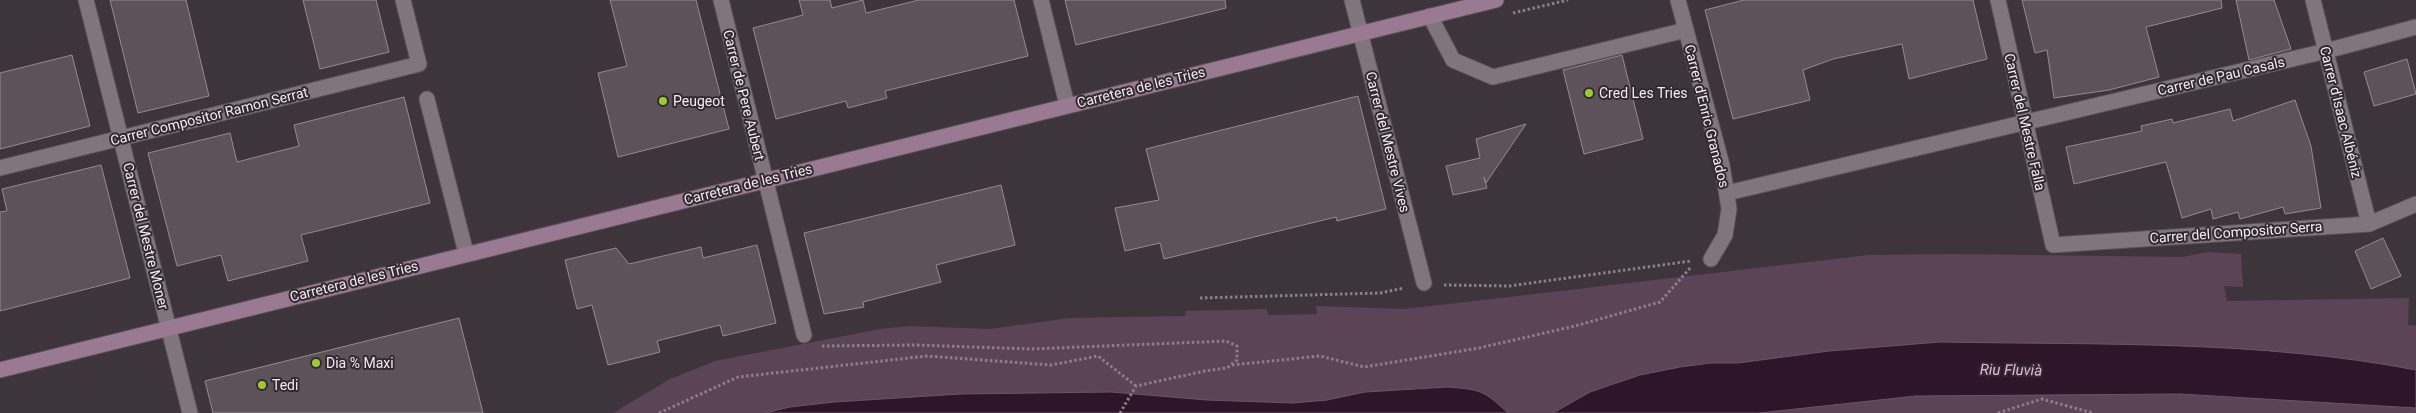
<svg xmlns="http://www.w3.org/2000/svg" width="2416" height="413" font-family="Roboto,sans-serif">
  <rect width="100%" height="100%" fill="#3e343b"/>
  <path fill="#5b4456" d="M2207 252 2241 254 2243 287 2224 286 2227 301 2409 298 2408 325 2416 326V413H613L670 379 715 361 880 329 909 326 990 329 1069 318 1185 316 1186 311 1267 309 1268 315 1317 314 1316 306 1405 309 1869 255 1950 254 2183 257Z"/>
  <path fill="#2f152a" stroke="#6a5665" d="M1940 342C2098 345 2260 340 2416 370V408L2180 394 1916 396 1759 413H1553L1590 392 1640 375 1680 367 1711 363H1738L1829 351Z
    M1448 387C1482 390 1483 390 1508 413H765L790 407 834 402 961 394 1111 392 1207 400 1293 403 1327 400 1365 392Z"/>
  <path fill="#5d525a" stroke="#958992" d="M110 0H186L209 96 138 113Z
    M303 0H376L389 52 320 69Z
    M610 0H696L729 129 618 157 598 73 627 66Z
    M799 0H830L832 8 863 0 866 13 919 0H1014L1028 56 885 91 887 98 848 108 846 101 776 119 753 28 803 15Z
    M1065 0H1225L1226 8 1076 45Z
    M1744 0H1973L1987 59 1909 79 1902 44 1833 59 1803 70 1810 100 1733 119 1705 10Z
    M2022 0H2221L2222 8 2146 27 2159 77 2109 90 2054 98 2047 50 2035 53Z
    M2236 0H2274L2291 49 2249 60Z
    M72 55 90 126 0 149V73Z
    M1622 55 1643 139 1584 154 1563 70Z
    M2407 59 2416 94 2374 106 2364 72Z
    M1358 96 1386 209 1337 221 1336 217 1164 259 1160 243 1125 251 1115 208 1159 200 1146 149Z
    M404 97 430 203 301 235 308 261 228 281 221 255 177 266 148 153 230 133 237 162 299 146 294 125Z
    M2295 100 2311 146 2321 208 2285 214 2283 207 2240 219 2238 212 2213 219 2211 209 2182 218 2166 162 2074 184 2066 147 2142 131 2141 126 2172 119 2173 123 2230 109 2233 121Z
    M1526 124 1486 183 1484 177 1487 188 1453 195 1446 166 1480 158 1476 139Z
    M101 165 130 278 0 311V212L7 211 2 189Z
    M1001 185 1015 245 936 265 941 282 863 302 864 307 824 314 804 233Z
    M2383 238 2401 276 2371 289 2355 251Z
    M757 245 776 323 723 336 720 325 657 341 660 352 608 365 592 305 577 309 565 260 616 248 629 264 701 247 703 258Z
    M459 318 483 413H213L205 381Z"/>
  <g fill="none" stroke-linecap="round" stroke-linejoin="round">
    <defs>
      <path id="lane" d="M1430 16 1453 60 1493 77 1686 30"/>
      <path id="street" d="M86 0 190 413
        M721 0 804 335
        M1041 0 1067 105
        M1352 0 1424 283
        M1678 0 1722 165 1729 209 1725 235 1711 259
        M1998 0 2053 245 2369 224 2416 204
        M2313 0 2369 224
        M427 99 466 253
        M0 168 419 64 403 0
        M1727 193 2326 51 2416 27"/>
      <path id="secondary" d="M0 370 1496 0"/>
    </defs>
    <use href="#lane" stroke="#5a5258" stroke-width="17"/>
    <use href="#street" stroke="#5a5258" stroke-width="17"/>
    <use href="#secondary" stroke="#5a5258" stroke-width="17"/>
    <path stroke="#898187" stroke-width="3" stroke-dasharray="2.5 2.5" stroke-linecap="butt" d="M1513 13 1568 0
      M1444 285 1509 286 1691 261
      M1200 298 1380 293 1404 288
      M822 346 915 345 1031 349 1226 341 1237 346V360L1227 368 1205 371 1136 386 1120 413
      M1232 365 1320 356 1364 367 1479 348 1575 326 1660 302 1691 267
      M659 413 738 377 927 356 1051 365 1098 356 1136 386
      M1998 413 2042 399 2093 413"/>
    <use href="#lane" stroke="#80757d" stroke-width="15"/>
    <use href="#street" stroke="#80757d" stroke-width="15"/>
    <use href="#secondary" stroke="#9a7993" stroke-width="15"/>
  </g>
  <g fill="#9dca2f" stroke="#332a31" stroke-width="2">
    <circle cx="1589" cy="93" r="5"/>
    <circle cx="663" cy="101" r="5"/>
    <circle cx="316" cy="363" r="5"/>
    <circle cx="262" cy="385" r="5"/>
  </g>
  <g text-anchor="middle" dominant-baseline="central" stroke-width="4" stroke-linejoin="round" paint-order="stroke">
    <g font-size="14" fill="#f2ecf0" stroke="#332a31">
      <text transform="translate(2221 76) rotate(-13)">Carrer de Pau Casals</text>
      <text transform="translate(1141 87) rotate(-14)">Carretera de les Tries</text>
      <text transform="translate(744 95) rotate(76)">Carrer de Pere Aubert</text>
      <text transform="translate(2341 112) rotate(76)">Carrer d'Isaac Albéniz</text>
      <text transform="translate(209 116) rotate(-14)">Carrer Compositor Ramon Serrat</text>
      <text transform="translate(1707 116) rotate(76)">Carrer d'Enric Granados</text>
      <text transform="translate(2025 122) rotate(77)">Carrer del Mestre Falla</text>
      <text transform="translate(1388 142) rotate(76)">Carrer del Mestre Vives</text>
      <text transform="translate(748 184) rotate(-14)">Carretera de les Tries</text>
      <text transform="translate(2236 232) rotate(-4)">Carrer del Compositor Serra</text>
      <text transform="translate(146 236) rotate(76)">Carrer del Mestre Moner</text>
      <text transform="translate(354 281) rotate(-14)">Carretera de les Tries</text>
    </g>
    <g font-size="14" fill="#f2ecf0" stroke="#332a31" text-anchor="start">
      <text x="1599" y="93">Cred Les Tries</text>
      <text x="673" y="101">Peugeot</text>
      <text x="326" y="363">Dia % Maxi</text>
      <text x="272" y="385">Tedi</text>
    </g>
    <g font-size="15" font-style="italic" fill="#ebb5de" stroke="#332a31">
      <text transform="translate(2011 370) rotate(1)">Riu Fluvià</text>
    </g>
  </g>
</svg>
